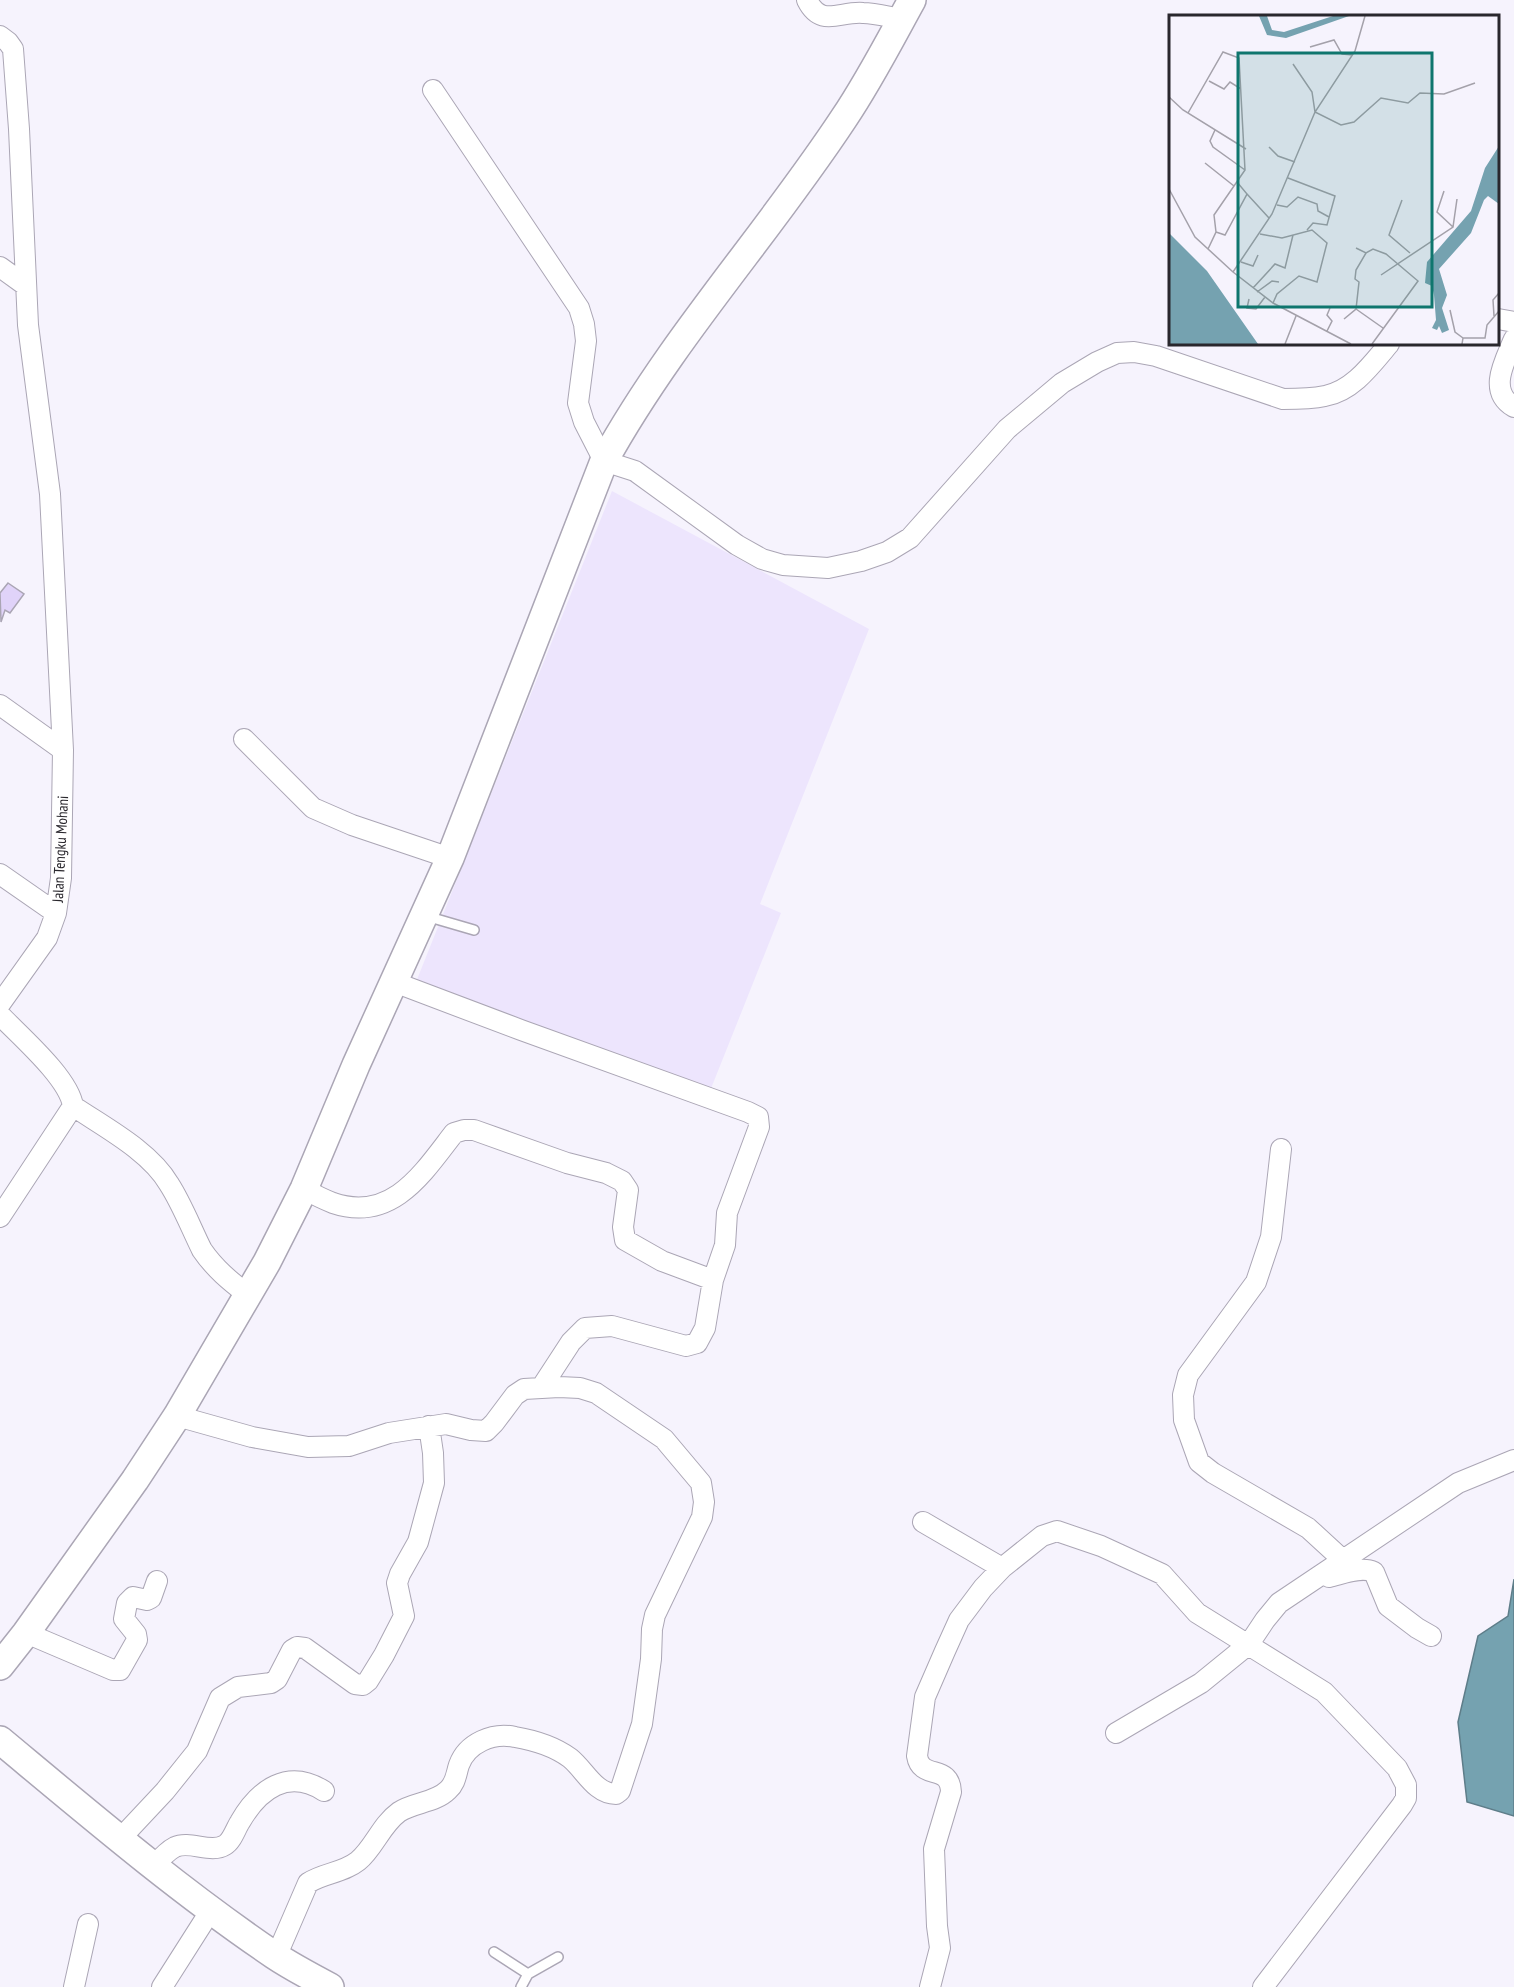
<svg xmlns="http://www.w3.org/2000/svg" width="1514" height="1987" font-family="'PT Sans Narrow',sans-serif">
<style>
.built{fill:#ede5fd}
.water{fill:#75a2b0;stroke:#5e7d89;stroke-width:1.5}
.building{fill:#e0d3f9;stroke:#aaa5b4;stroke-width:1.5}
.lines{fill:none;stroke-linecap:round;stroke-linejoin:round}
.lane-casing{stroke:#aba6b5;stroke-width:12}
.street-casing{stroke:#aba6b5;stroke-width:22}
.secondary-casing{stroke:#aba6b5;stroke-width:30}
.lane{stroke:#fff;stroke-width:9}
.street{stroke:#fff;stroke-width:20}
.secondary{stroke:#fff;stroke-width:27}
.labels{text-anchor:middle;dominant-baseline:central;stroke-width:4.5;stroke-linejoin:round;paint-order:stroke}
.street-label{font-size:15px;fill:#29272d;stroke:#fff}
.inset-road{fill:none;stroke:#a4a1aa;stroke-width:1.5}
.view{fill:#0f766e;fill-opacity:0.15;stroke:#0f766e;stroke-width:3}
.inset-edge{fill:none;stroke:#29272d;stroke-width:3}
</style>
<rect width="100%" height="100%" fill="#f6f3fd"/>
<path class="built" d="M612,491l257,138 -109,275 21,9 -73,183 -292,-114z"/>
<path class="water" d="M1514,1579v237l-47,-14 -9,-80 20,-86 30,-20z"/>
<path class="building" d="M8,583l16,11 -14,19 -5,-3 -4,12 -1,-29z"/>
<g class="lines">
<defs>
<path id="lane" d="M426,916l48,14
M494,1952l34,22 -7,13
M528,1974l30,-17"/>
<path id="street" d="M807,0c14,28 32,11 56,13 12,0 26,4 38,6
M0,36l8,6 5,7 6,80 9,196 22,169 13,256 -2,128 -5,35 -9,25 -47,66
M433,90l146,218 5,16 2,17 -8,62 6,19 20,39 31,10 102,74 25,14 21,6 45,3 33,-7 26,-9 23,-14 97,-109 55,-46 35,-21 20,-9 17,-1 22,4 127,43c14,0 28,0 42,-3 28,-5 47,-32 64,-52
M0,267l25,18
M1498,319l16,3
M1514,339c-9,22 -27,52 0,68
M0,705l63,45
M244,739l69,69 39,17 98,33
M0,874l56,39
M394,982l127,48 227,82 10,5 1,10 -32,86 -2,32 -12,35 -8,48 -8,15 -11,3 -74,-20 -27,2 -14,14 -30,46
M0,1015c20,21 69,63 73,91l-73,111
M73,1106c31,21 77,45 96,78 13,20 22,44 33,66 13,19 28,31 46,45
M1281,1149l-10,88 -15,45 -68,93 -5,20 1,25 15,42 14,11 95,55 36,33
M304,1189c9,5 19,10 29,14 59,20 90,-30 121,-70l10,-3h10l93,33 39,10 16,8 6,9 -5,37 2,13 37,21 51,19
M177,1416l75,21 56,10 41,-1 40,-13 57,-9 25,6 15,1 8,-8 21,-28 9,-6 35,-2 21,1 16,5 68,46 37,44 3,19 -2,15 -47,98 -3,14 -1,30 -9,65 -22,67 -4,3c-21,0 -31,-24 -46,-36 -15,-11 -37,-18 -55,-21 -22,-5 -48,6 -56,28 -3,9 -3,18 -11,25 -13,13 -34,12 -49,22 -18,13 -25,36 -41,49 -15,12 -35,12 -50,22l-32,74
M923,1522l79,46 40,-32 15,-5 44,15 61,28 35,39 127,79 73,76 9,17v13l-4,7 -139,182
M1329,1577c13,-3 32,-11 45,-5l14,34 29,22 14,8
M26,1633l87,37h7l17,-30 -1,-6 -12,-15 3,-16 6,-6 14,3 4,-2 6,-17
M1116,1733l85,-50 48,-39 16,-24 14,-17 179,-120 56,-23
M120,1839l45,-48 32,-40 23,-53 18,-11 33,-4 6,-4 15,-29 5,-3 8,1 50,36 8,1 5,-4 16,-26 20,-39 -7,-33 3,-9 18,-32 16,-59 -1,-30 -4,-27
M154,1866c6,-7 13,-15 21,-19 15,-7 36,7 50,-2 7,-4 11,-17 15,-23 19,-33 48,-54 84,-31
M74,1987l14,-63
M162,1987l49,-77
M930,1987l10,-39 -3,-22 -3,-77 17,-57c-1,-29 -30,-11 -34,-36l8,-59 20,-46 14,-31 24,-32 19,-20"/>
<path id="secondary" d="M0,1666l26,-33 109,-153 42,-64 90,-154 37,-73 52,-124 94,-207 154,-397c68,-123 163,-226 240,-343 25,-37 46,-78 68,-118
M0,1740c89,74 178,150 274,215 18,12 37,22 56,32"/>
</defs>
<use href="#lane" class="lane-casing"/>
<use href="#street" class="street-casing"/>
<use href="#secondary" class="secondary-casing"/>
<use href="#lane" class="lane"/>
<use href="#street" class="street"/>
<use href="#secondary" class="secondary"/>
</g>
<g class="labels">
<g class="street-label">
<text transform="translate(60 849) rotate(-87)">Jalan Tengku Mohani</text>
</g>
</g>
<g transform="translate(1169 15)">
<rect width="330" height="330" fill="#f6f3fd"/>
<path d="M90,1h8l5,14 12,2 49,-16h16l-63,22 -19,-3zM330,131v58l-11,-8 -4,4 -13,33 -32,36 8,26 -5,13 7,22 -7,3 -3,-7 -2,4 -5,-2 4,-8 -2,-25 -2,-9 -7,-3 2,-21 44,-51 14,-43zM0,218l38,38 51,73h-89z" fill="#75a2b0"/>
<path class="inset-road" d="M141,32l24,-7 8,14 11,1M124,49l19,28 3,20 26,13 13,-3 27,-24 27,5 12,-10 24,1 31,-11M40,66l15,8 6,-7 11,7M0,82l14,13 63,39M19,98l35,-61 16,6 6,112 -31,45 2,17 -8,17M46,115l-5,11 3,6 32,23M100,132l9,9 17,6M36,148l29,23M119,163l47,18 -8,29 -14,-2 -6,7M0,174l26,48 38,35 40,31 78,41M275,176l-7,21 16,15M78,179l22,24M233,185l-13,35 21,18M108,190l10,2 11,-10 19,7 1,7 11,6M47,217l9,3 22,-41 -10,-12M91,219l22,4 30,-8 15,13 -10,39 -18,-6 -22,18 -4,9M187,233l10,5 7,-4 13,5 32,27 -46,63M72,247l12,4 5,-11M64,257l39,-58 43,-102 40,-61 10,-35M212,260l72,-48 4,-28M84,273l22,-24 10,4 8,-33M88,277l15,-11 7,1M80,284l-2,9 9,1 9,-12M187,294l27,19M281,295l5,22 8,6M325,301l-1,-16 6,-7M175,304l12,-10 3,-27 -4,-3 1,-9 10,-17M158,316l5,-10 -5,-6 3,-7M116,329l11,-28M293,329l1,-6h22l2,-13 12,-14"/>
<path class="view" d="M69,38h194v254h-194z"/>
<rect width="330" height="330" class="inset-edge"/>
</g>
</svg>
